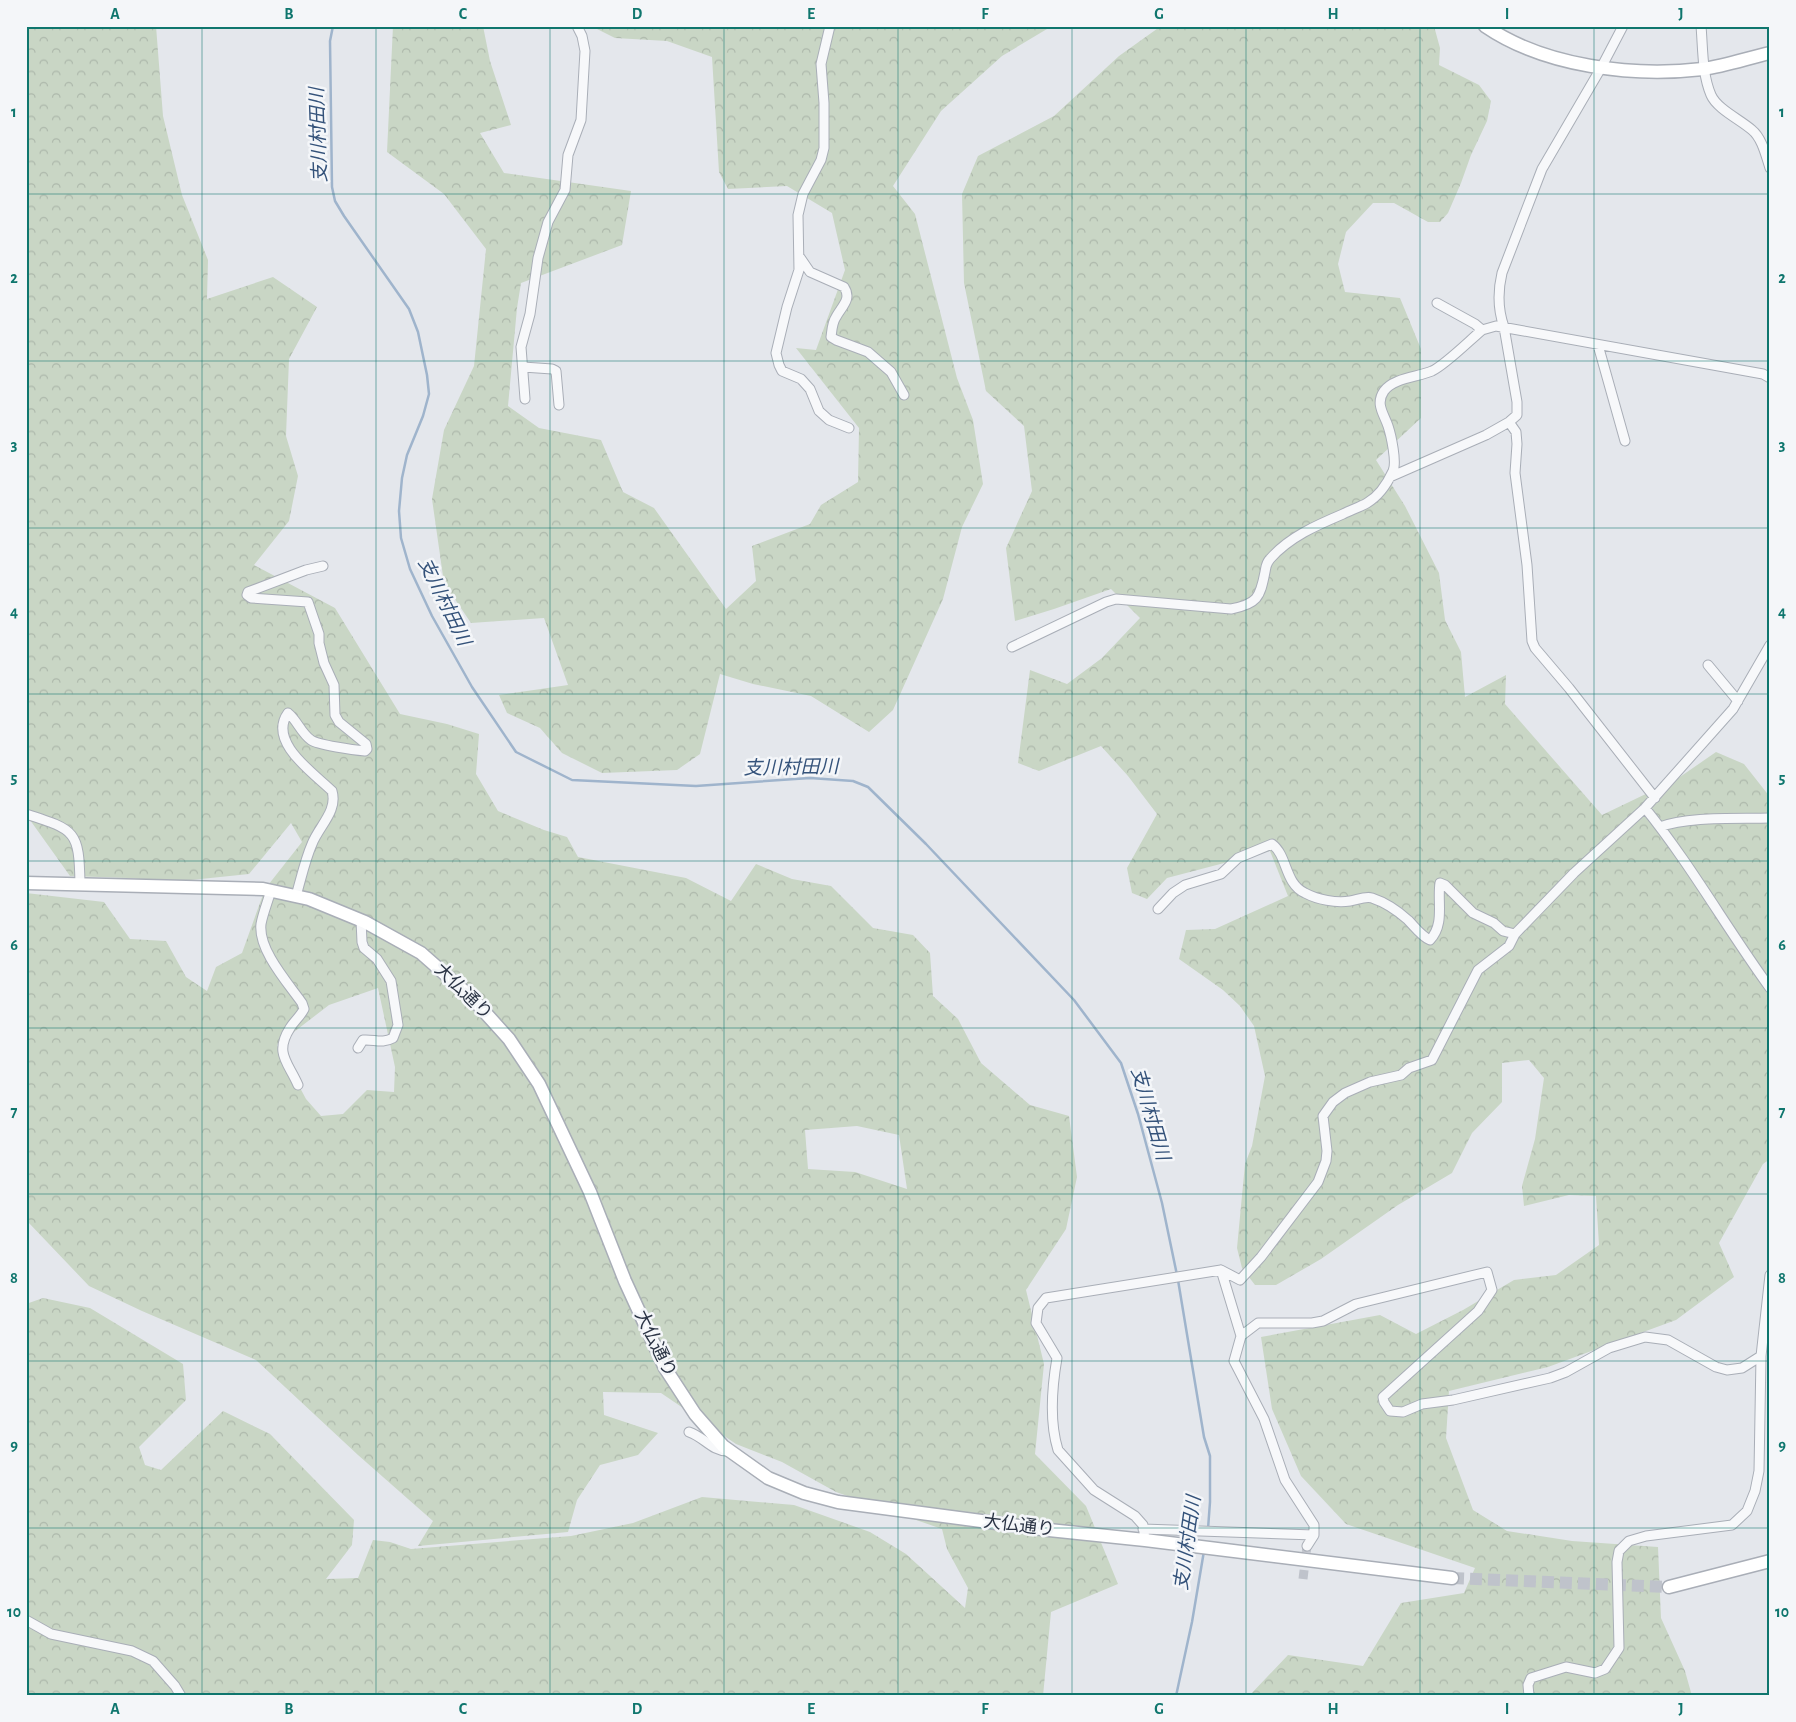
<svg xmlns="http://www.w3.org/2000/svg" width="1796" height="1722" font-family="'Alegreya Sans','Noto Sans JP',sans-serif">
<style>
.forest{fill:url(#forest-crowns);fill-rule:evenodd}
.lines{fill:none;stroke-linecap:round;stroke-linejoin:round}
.stream{stroke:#9fb4cc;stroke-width:2.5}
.street-tunnel{stroke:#bfc3cb;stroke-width:9;stroke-dasharray:9 4.5;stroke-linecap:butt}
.secondary-tunnel{stroke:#bfc3cb;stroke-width:12;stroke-dasharray:12 6;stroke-linecap:butt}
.street-casing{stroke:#a9aeb7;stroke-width:11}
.secondary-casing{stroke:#a9aeb7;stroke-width:15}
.street{stroke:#f7f8fa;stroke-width:9}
.secondary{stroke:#fff;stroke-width:12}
.grid{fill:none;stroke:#0f766e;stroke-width:1;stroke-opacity:0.55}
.labels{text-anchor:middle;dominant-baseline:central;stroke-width:5;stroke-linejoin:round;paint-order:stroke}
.street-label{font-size:18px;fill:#2b3445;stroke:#f4f6f9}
.water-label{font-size:19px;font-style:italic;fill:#34527a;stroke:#f4f6f9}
.neatline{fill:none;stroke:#0f766e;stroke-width:2}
.grid-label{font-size:16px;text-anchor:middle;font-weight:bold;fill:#0f766e}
</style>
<defs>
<pattern id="forest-crowns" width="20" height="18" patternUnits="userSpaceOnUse" patternTransform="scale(1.25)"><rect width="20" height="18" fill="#c9d6c5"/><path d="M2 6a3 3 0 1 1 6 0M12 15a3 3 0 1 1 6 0" fill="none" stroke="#adb8ab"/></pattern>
</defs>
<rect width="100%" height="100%" fill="#e4e7ec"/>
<path class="forest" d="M26,26h130l7,90 19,79 26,65 -1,39 66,-22 44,30 -28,52 -3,77 12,40 -9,45 -35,44 81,43 65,106 47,10 32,10 -3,40 22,37 46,19 23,7 11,20 108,21 45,23 25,-37 36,15 39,7 42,42 40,7 17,18 3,43 25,23 23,44 49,42 39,11 8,61 -11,52 -40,61 18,74 -9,90 51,52 32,78 -67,28 -8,84h-1017v-392l17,-6 47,10 93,56 3,36 -47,47 6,18 16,5 62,-59 47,23 84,86 -2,25 -26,34 32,-1 15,-38 17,2 21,7 160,-13 62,-13 69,-26 92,8 76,27 36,22 59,54 3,-20 -21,-39 -5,-20 -106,-37 -54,-30 -46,-18 -75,-51 -58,-1 1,23 54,18 -20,22 -38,10 -23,35 -9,32 -150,14 15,-25 -75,-66 -102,-95 -114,-49 -53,-25 -61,-64h-2v-329l78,9 26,37 36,2 20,36 21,14 9,-24 26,-14 23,-64 37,-47 -11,-19 -42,51 -77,8 -44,-4 -58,-2 -40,-56 -4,2zM378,988l17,79 -1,25 -27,-2 -24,24 -22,2 -15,-17 -29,-54 52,-40zM857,1126l42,9 8,54 -52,-17 -47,-3 -3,-39z
M393,26h90l7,35 21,64 -31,8 24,40 127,18 -9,54 -101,38 -4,25 -9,98 31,22 62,12 22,52 31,16 72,101 30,-28 -4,-35 58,-22 11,-19 37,-23 1,-54 -63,-80 20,2 29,-80 -13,-57 -45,-27 -59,3 -9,-17 -7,-115 -45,-16 -52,-3 -24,-12h461l-50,30 -61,55 -48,75 22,28 42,164 16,42 10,64 -21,43 -19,72 -50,111 -24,22 -58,-36 -58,-12 -33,-10 -20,80 -23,16 -75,3 -40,-20 -22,-25 -33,-15 -8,-18 69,-10 -24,-67 -73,5 -27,-40 -12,-84 12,-69 30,-64 12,-117 -42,-55 -57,-42z
M1161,26h273l6,22 -1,17 40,20 12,16 -4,20 -16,34 -10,28 -13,30 -8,9h-12l-34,-19h-21l-27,29 -8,32 7,28 55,6 21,51v69l-45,42 29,46 34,67 6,47 16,32 4,45 41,-22 -1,29 97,111 75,-36 39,-27 28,12 26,33v362l-7,5 -44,79 15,34 -58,43 -128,47 -99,24 -3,47 27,72 34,21 65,10 86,6 3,71 24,53 7,25h-443l39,-41 75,11 38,-63 63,-10 11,-25 -129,-44 -45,-48 -29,-67 -11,-72 119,-22 36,19 47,-24 51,-30 42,-5 43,-30 -3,-49 -27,-1 -45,11 -2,-20 13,-47 9,-61 -15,-18 -27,3v39l-30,31 -20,40 -54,32 -77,54 -45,26h-21l-13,-17 -5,-20 8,-84 7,-18 13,-70 -11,-50 -14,-20 -17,-16 -44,-31 7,-29 29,-1 73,-33 -18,-45 -103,27 -20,21 -15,-6 -5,-25 30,-54 -29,-38 -27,-30 -62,25 -21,-8 12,-93 37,14 35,-26 38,-40 -29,-29 -57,20 -39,12 -9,-73 26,-57 -8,-65 -38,-35 -22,-108 -2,-89 16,-38 76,-40 65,-60z"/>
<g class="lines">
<path class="stream" d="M333,26l-3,15 2,146 3,14 9,15 65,93 9,23 9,43 2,19 -6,22 -16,39 -5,23 -3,33 2,27 9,31 22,47 40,71 44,65 56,28 124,6 114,-8 43,3 15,6 58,57 148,156 47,63 17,51 24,89 15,72
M1178,1280l26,157 6,19v46l-2,27
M1176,1696l16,-74 12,-71"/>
<path class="street-tunnel" d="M1303,1579l4,-33"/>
<path class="secondary-tunnel" d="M1452,1578l217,9"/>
<defs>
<path id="street" d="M830,26l-9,38 3,39v45l-3,12 -18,34 -5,21 1,55 -12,37 -11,46 3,12 3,6 19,8 9,10 9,22 10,9 20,8
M1701,26c2,23 1,48 10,69 6,14 30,25 41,35 10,8 14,26 18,38
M799,256l11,16 34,15c8,12 -2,19 -8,30 -4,6 -4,13 -5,20l5,3 32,12 23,20 13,23
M1437,303l38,21 7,6
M1598,345l27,96
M523,367l29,2 4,2 3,34
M525,399l-4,-52 9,-33 8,-56 10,-36 17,-32 3,-35 13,-35 4,-69 -3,-15 -5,-10
M1509,422l7,10 1,12 -2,29 12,92 5,76 3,7 34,40 86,110
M1390,477l96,-42 23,-13 8,-7v-13l-13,-75c-6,-17 -6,-37 -2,-54l40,-104 59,-101 22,-42
M1012,647l94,-45 10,-3 115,10c26,-5 29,-11 34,-37 1,-5 1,-9 5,-13 19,-22 47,-34 73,-45 8,-4 17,-7 24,-11 12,-7 21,-21 26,-32 4,-9 -2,-36 -5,-45 -4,-12 -13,-22 -4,-35 9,-13 34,-14 48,-20 13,-6 37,-30 50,-41l14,-4 267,48 7,4
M1708,665l30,36
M1645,808c46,57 82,121 125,180
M26,814c50,16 53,17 54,70
M1660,827c27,-11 79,-8 110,-9
M271,890c-3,11 -8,23 -10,34 -3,26 27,59 41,79l2,6c-4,8 -10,12 -14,19 -16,25 -2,34 8,57
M296,896c5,-17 9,-36 16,-52 7,-18 26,-33 20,-53 -17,-17 -65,-49 -44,-78 9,7 13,20 23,27 7,5 43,10 54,11l2,-2 -1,-5 -27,-22 -4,-7 -1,-30 -10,-22 -5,-20v-9l-11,-32 -57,-4 -4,-3 1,-3 58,-22 17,-4
M1158,909l15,-16 12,-8 36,-11 17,-16 34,-14c16,12 12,39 33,49 13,7 31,10 45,8 7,-1 15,-5 22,-3 12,4 26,13 36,22 7,7 13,16 22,20 15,-16 7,-38 10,-57l5,2 28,28 21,10 9,8 12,3
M358,1048l5,-8c11,-1 19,4 30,-2l5,-13 -7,-44 -14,-22 -13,-11 -2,-6 -1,-22
M1221,1270l20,66 -7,25 30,58 21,61 29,45v10l-7,11
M1241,1336l17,-13h54l11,-2 33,-17 131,-32 5,18 -14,21 -95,86 1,5 6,9 13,1 19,-8 31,-4 97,-22 16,-6 43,-24 36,-11 23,3 48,27 11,3 15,-2 19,-12
M689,1432c15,5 23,19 38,19
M1143,1529l171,6
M1145,1540l-2,-15 -8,-9 -41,-26 -36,-40c-9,-29 -6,-63 -1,-92l-21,-35 2,-15 8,-10 175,-28 19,10 21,-23 57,-75 8,-21 1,-10 -4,-35 10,-14 12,-9 25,-11 31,-7 8,-7 23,-8 46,-90 31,-24 6,-12 59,-61 71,-65 88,-99 37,-64
M26,1620l25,14 81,17 21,10 22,25 6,10
M1529,1696l-1,-11 3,-7 35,-11 29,6 10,-4 14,-21 -2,-86 2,-11 10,-10 17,-5 86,-11 15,-14 8,-20 4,-20 2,-115 9,-81"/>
<path id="secondary" d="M1485,26c60,41 148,51 218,43 22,-3 45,-11 67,-16
M26,883l237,6 46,10 56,23 56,31 51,45 37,41 30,45 51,108 35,89 40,87 30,46 28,32 45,32 36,15 34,9 211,28 96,10 307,38
M1669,1587l101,-26"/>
</defs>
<use href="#street" class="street-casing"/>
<use href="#secondary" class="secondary-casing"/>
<use href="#street" class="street"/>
<use href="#secondary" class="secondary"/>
</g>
<path class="grid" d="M202,26v1670M376,26v1670M550,26v1670M724,26v1670M898,26v1670M1072,26v1670M1246,26v1670M1420,26v1670M1594,26v1670M26,194h1744M26,361h1744M26,528h1744M26,694h1744M26,861h1744M26,1028h1744M26,1194h1744M26,1361h1744M26,1528h1744"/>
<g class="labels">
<g class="street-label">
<text transform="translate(463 992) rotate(44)">大仏通り</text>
<text transform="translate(655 1344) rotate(64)">大仏通り</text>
<text transform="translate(1019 1526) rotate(7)">大仏通り</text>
</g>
<g class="water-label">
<text transform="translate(319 135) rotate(-92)">支川村田川</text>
<text transform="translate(444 602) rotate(64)">支川村田川</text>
<text transform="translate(791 768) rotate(-1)">支川村田川</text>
<text transform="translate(1150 1114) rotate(74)">支川村田川</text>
<text transform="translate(1188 1543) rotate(-82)">支川村田川</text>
</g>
</g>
<rect width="1796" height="1722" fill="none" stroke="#f4f6f9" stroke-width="55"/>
<rect x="28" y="28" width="1740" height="1666" class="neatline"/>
<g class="grid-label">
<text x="115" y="19">A</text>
<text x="289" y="19">B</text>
<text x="463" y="19">C</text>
<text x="637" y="19">D</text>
<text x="811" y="19">E</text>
<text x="985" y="19">F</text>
<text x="1159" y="19">G</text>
<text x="1333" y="19">H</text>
<text x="1507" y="19">I</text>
<text x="1681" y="19">J</text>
<text x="14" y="117">1</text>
<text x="1782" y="117">1</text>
<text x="14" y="283">2</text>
<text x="1782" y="283">2</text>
<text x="14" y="450">3</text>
<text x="1782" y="450">3</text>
<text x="14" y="617">4</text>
<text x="1782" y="617">4</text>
<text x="14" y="783">5</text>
<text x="1782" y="783">5</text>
<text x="14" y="950">6</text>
<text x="1782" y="950">6</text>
<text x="14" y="1117">7</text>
<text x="1782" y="1117">7</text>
<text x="14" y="1283">8</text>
<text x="1782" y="1283">8</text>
<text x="14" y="1450">9</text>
<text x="1782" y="1450">9</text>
<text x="14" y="1617">10</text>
<text x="1782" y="1617">10</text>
<text x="115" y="1714">A</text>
<text x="289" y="1714">B</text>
<text x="463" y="1714">C</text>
<text x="637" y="1714">D</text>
<text x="811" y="1714">E</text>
<text x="985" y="1714">F</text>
<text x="1159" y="1714">G</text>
<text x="1333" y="1714">H</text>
<text x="1507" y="1714">I</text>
<text x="1681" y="1714">J</text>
</g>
</svg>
